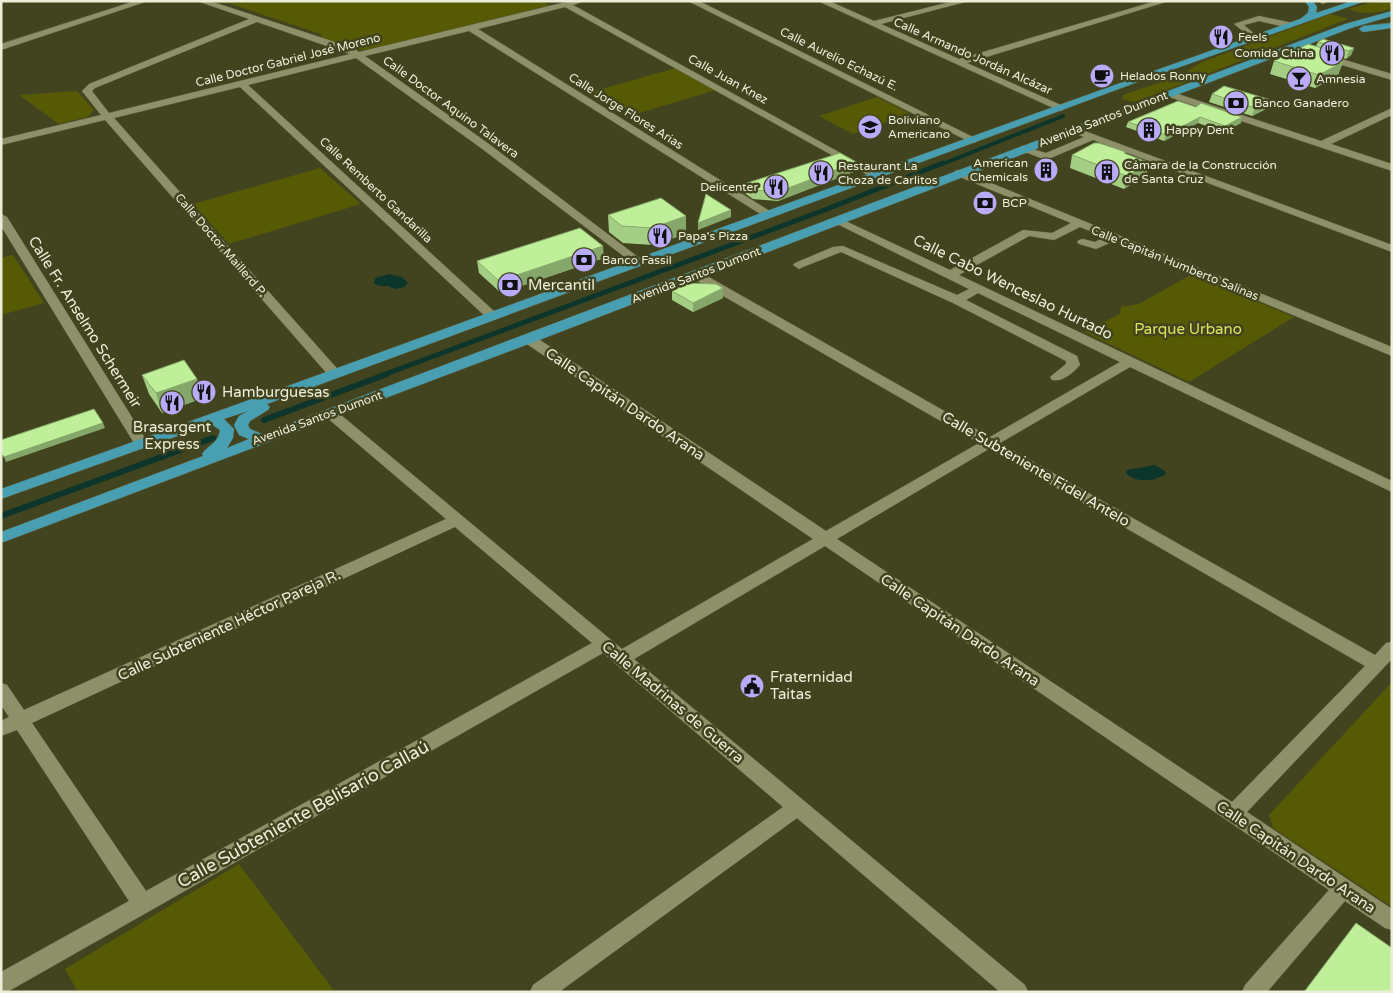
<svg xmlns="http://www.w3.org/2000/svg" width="1393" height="993" font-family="'Varela Round',sans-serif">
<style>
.green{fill:#575a04}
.water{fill:#0c362b}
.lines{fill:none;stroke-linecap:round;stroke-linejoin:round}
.stream-far2{stroke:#0c362b;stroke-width:4}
.stream-far1{stroke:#0c362b;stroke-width:5}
.stream{stroke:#0c362b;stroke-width:6}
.minor-casing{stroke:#606140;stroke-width:1}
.major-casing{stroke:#606140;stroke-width:1}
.minor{fill:#8d9069;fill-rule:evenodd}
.major{fill:#489fb1;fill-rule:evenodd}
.wall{fill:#a4ce83}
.shaded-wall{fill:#86a76a}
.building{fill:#bfef98;stroke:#86a76a}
.labels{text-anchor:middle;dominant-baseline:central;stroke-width:5;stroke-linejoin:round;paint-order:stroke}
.far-poi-label{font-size:12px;fill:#eceed9;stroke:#424420;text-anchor:start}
.far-street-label{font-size:12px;fill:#eceed9;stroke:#424420}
.poi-label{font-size:15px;fill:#eceed9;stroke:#424420;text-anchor:start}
.street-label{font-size:15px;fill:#eceed9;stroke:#424420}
.park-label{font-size:15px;fill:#dce45f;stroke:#424420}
.near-street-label{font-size:18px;fill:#eceed9;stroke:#424420}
</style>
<rect width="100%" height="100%" fill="#424420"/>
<path class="green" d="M205,1h339l5,5 -178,44h-13l-36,-12 -1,-4 -93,-31 -15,1z
M1376,1h16v8c-16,4 -29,6 -44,0z
M1330,14l18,5 -207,81 -7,2 -12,-3 1,-4 56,-19 21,-13z
M676,68l40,22 -90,27 -39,-24z
M77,91l17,19 -7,7 -28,7 -40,-29z
M877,97l34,17 -58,20 -34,-18z
M320,168l41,36 -132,40 -36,-40z
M13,255l31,48 -43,12v-57z
M1192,274l102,43 -105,65 -105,-50 36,-18 1,-7 18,-3z
M1392,682v225l-119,-79 -4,-13z
M239,864l96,128h-257l-13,-23z"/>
<path class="water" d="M389,274l13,3 6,6 -3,4 -10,2 -7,-3h-8l-6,-2 1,-6z
M1155,465l10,6 1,3c-10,7 -31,10 -40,-1l1,-3z"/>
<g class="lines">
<path class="stream-far2" d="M940,165l123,-49"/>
<path class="stream-far1" d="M383,375l439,-164 121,-48"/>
<path class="stream" d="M264,420l123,-46
M1,516l212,-78"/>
<defs>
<path id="minor" d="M135,1h13l-147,49v-6z
M197,1h13l143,47 6,4 211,-51h15l-12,4 309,171 -1,2h-8l-308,-171 -87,22 295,184 2,2 -2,2h-8l-296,-186 -104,25 124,88 153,116 2,2 -2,2h-8l-153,-116 -125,-90 -108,27 248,228 2,3 -6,4 -4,-1 -248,-232 -126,31 228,256 -2,3h-10l-225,-257 -104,25v-6l100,-24 -19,-24 7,-7 160,-65zM257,22l93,32 -241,59 -17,-22 3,-3z
M688,1h11l280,139 -5,3 -4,-1z
M818,1h11l45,20 80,-20h15l-88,23 78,35 197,-58h13l-202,62 96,43v4l-3,1z
M1318,1h9v1l-4,2z
M1259,16l34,7 1,2 -4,3 -31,-7 -15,4 14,12 -4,3 -20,-16z
M1318,52l74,22v6l-77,-23v-4z
M1169,91l152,50 71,-33v7l-61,29 61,20v7l-226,-75v-4z
M1074,127l318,118v7l-299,-112 -47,20 -29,-11 5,-3 24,7 38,-16 -13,-5v-4z
M959,170l433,177v9l-278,-115 -18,8 -17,-5 -2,-2 2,-2 4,-1 12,3 10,-5 -25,-10 -26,13 -25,-4 -70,39 433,206v11l-262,-125 -130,76 375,212 11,-12 6,-1v17l-145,153 145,97v21l-7,-2 -40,-27 -78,91h-25l3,-7 84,-95 -504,-344 -191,113 391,326 3,7h-28l-203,-174 -238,174h-29l3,-7 250,-178 -180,-154 -594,338 -8,1v-20l128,-71 -112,-171 -16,6v-15l8,-4 -8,-12v-22l6,2 17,25 422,-191 -121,-103 -2,-3 2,-3h10l287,239 191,-110 -289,-197 -1,-3 1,-3h10l292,195 153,-88 -287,-165 -2,-3 2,-3h8l290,165 130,-75 -142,-69 -12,7 111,56 3,9c-7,8 -17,17 -28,15l-2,-3 16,-13v-3l-113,-58 -112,-51 -38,15 -4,2 -6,-4 2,-2 38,-16 10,-1 114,49 12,-6 -138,-68 2,-2h8l109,51 73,-40 29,3 19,-10 -116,-48 -1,-2 1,-2zM989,449l376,217 -133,136 -395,-263zM455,527l137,116 -446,248 -114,-168z
M1,214l6,3 141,226 -2,3h-10l-2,-3 -133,-217z"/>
<path id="major" d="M1305,1h8l4,6 -1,6 36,-12h13l-230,82 -868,321 3,3 -2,3 -18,11 -2,4 2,4 12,5 1083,-410 47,-13v5l-41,12 -817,314 -533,201v-11l202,-76 -1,-2c7,-10 16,-10 18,-24l-9,-6 -210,75v-10c434,-154 865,-317 1299,-470l8,-6 1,-6zM248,411l-9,5 -5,9 5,10 10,4 -22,9 6,-10 1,-9 -10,-10z
M1392,23v5l-29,4 -4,-3 4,-3z"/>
</defs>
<use href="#minor" class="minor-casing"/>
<use href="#major" class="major-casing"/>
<use href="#minor" class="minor"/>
<use href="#major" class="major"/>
</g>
<path class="wall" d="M1318,42l36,6 -3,7 -5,4 -8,-3 -2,4 7,2 -5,13 -23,13 -45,-14 4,-13 42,-15z
M1212,94l59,6 -3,8 -16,8 -43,-14z
M1178,101l63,22 -18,9 -25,-9 -34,18 -38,-14 2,-5z
M1126,152l-1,2 21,21 -22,14 -54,-21 2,-13z
M856,171l-78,30 -25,-2 -10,-7 1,-8z
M608,215l78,1v18l-34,11 -29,-2 -14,-11z
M604,258l-103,35 -22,-20 -2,-12z
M723,288v10l-30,14 -21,-12v-9z
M142,375l55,4 6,19 -41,15 -13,-19z"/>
<path class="shaded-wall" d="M1354,48l-3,7 -5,4 3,-8z
M1339,53l-4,12 -6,-7z
M1343,62l-5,13 -23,13 4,-13z
M1271,100l-3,8 -16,8 3,-8z
M1200,117l-2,6 -34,18 2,-6z
M1242,117l-1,6 -18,9 2,-6z
M856,162v9l-78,30v-9z
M1150,163l-4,12 -22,14 3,-13z
M731,210v7l-33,13v-7z
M686,216v18l-34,11v-17z
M603,246l1,12 -103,35 -2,-12z
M723,288v10l-30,14v-9z
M197,379l6,19 -41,15 -6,-20z
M103,423l2,5 -99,34 -2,-5z"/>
<path class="building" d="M1323,39l31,9 -5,3 -31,-9z
M1308,44l31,9 -10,5 14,4 -24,13 -45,-14z
M1224,86l47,14 -16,8 -43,-14z
M1178,101l18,6 5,-4 41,14 -17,9 -25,-9 -34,18 -38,-13z
M1094,143h5l27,9 -2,1 26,10 -23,13 -55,-21z
M840,153l16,9 -78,30 -24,-2 -10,-6z
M706,194l25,16 -33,13z
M661,198l25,18 -34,12 -30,-2 -14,-11z
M580,228l23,18 -104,35 -22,-20z
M689,283l27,1 7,4 -30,15 -21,-12z
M184,360l13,19 -41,14 -14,-18z
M94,409l9,14 -99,34 -3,-5v-12z
M1356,923l36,25v44h-88z"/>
<defs>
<symbol id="restaurant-disc" viewBox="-11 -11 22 22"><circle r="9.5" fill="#b9abf7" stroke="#424420"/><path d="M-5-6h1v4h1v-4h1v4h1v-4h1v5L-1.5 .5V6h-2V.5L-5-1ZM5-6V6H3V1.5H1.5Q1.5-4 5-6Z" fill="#111"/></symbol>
<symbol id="cafe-disc" viewBox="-11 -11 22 22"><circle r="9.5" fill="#b9abf7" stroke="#424420"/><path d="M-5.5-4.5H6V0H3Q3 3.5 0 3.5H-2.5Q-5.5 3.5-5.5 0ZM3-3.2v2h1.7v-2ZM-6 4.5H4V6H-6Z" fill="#111"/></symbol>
<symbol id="bar-disc" viewBox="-11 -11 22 22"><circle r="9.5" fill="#b9abf7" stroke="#424420"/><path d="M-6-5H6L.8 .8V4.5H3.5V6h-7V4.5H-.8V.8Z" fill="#111"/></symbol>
<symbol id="bank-disc" viewBox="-11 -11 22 22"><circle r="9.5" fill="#b9abf7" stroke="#424420"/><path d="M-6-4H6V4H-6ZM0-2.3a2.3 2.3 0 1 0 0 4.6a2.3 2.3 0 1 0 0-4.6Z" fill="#111"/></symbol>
<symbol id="school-disc" viewBox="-11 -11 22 22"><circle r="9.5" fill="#b9abf7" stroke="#424420"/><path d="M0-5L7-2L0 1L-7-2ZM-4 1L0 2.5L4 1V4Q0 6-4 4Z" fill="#111"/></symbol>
<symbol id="building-disc" viewBox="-11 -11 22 22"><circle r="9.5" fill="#b9abf7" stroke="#424420"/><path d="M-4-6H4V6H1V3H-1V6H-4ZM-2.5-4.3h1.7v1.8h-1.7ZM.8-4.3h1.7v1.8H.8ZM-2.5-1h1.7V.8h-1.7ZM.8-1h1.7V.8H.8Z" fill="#111"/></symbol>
<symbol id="civic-disc" viewBox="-11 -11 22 22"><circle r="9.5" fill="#b9abf7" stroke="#424420"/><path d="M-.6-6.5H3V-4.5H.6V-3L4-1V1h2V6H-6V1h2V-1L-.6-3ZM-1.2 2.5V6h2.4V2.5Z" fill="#111"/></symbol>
</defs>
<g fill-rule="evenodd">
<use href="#restaurant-disc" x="1207" y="23" width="28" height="28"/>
<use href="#restaurant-disc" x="1318" y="39" width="28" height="28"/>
<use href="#cafe-disc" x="1088" y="62" width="28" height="28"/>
<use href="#bar-disc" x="1285" y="65" width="28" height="28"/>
<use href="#bank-disc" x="1222" y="89" width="28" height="28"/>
<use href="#school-disc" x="856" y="113" width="28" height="28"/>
<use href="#building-disc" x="1135" y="116" width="28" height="28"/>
<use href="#building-disc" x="1032" y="156" width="28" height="28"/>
<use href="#building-disc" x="1093" y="158" width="28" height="28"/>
<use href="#restaurant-disc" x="807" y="159" width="28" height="28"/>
<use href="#restaurant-disc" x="762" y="173" width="28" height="28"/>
<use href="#bank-disc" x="971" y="189" width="28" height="28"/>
<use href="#restaurant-disc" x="646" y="222" width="28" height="28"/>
<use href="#bank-disc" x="570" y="246" width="28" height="28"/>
<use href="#bank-disc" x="496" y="271" width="28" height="28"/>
<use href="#restaurant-disc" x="190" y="378" width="28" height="28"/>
<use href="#restaurant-disc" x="158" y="389" width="28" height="28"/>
<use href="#civic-disc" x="738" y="672" width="28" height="28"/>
</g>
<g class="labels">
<g class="far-poi-label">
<text x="1238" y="37">Feels</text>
<text x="1314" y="53" text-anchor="end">Comida China</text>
<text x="1120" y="76">Helados Ronny</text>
<text x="1316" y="79">Amnesia</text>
<text x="1254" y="103">Banco Ganadero</text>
<text x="888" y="120">Boliviano<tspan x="888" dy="14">Americano</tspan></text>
<text x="1166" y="130">Happy Dent</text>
<text x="1028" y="163" text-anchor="end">American<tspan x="1028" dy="14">Chemicals</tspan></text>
<text x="1124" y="165">Cámara de la Construcción<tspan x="1124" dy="14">de Santa Cruz</tspan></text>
<text x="838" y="166">Restaurant La<tspan x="838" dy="14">Choza de Carlitos</tspan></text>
<text x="758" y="187" text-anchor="end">Delicenter</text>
<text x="1002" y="203">BCP</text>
<text x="678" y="236">Papa's Pizza</text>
<text x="602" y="260">Banco Fassil</text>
</g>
<g class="far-street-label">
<text transform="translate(973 56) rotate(24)">Calle Armando Jordán Alcázar</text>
<text transform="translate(839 59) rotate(26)">Calle Aurelio Echazú E.</text>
<text transform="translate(288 60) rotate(-14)">Calle Doctor Gabriel José Moreno</text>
<text transform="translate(728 79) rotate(29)">Calle Juan Knez</text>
<text transform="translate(451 107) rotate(36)">Calle Doctor Aquino Talavera</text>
<text transform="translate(626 111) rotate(32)">Calle Jorge Flores Arias</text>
<text transform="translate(1103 119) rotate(-21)">Avenida Santos Dumont</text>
<text transform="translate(376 190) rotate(43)">Calle Remberto Gandarilla</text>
<text transform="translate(221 245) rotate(49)">Calle Doctor Maillerd P.</text>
<text transform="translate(1175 263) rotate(22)">Calle Capitán Humberto Salinas</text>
<text transform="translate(696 275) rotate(-21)">Avenida Santos Dumont</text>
<text transform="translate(317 418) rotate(-20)">Avenida Santos Dumont</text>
</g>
<g class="poi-label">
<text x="528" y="285">Mercantil</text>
<text x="222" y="392">Hamburguesas</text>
<text x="172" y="427" text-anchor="middle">Brasargent<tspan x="172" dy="17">Express</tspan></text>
<text x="770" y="677">Fraternidad<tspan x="770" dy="17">Taitas</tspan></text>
</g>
<g class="street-label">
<text transform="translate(1013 287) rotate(26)">Calle Cabo Wenceslao Hurtado</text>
<text transform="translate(85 322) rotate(58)">Calle Fr. Anselmo Schermeir</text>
<text transform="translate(625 404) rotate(34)">Calle Capitán Dardo Arana</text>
<text transform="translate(1036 469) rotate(30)">Calle Subteniente Fidel Antelo</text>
<text transform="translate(229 625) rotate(-25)">Calle Subteniente Héctor Pareja R.</text>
<text transform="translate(960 630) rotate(34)">Calle Capitán Dardo Arana</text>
<text transform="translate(673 702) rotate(40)">Calle Madrinas de Guerra</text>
<text transform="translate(1296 857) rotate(34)">Calle Capitán Dardo Arana</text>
</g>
<g class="park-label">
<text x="1188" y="329">Parque Urbano</text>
</g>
<g class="near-street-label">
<text transform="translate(303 814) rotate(-29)">Calle Subteniente Belisario Callaú</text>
</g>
</g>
<rect width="1393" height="993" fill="none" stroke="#eceed9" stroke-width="5"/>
</svg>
